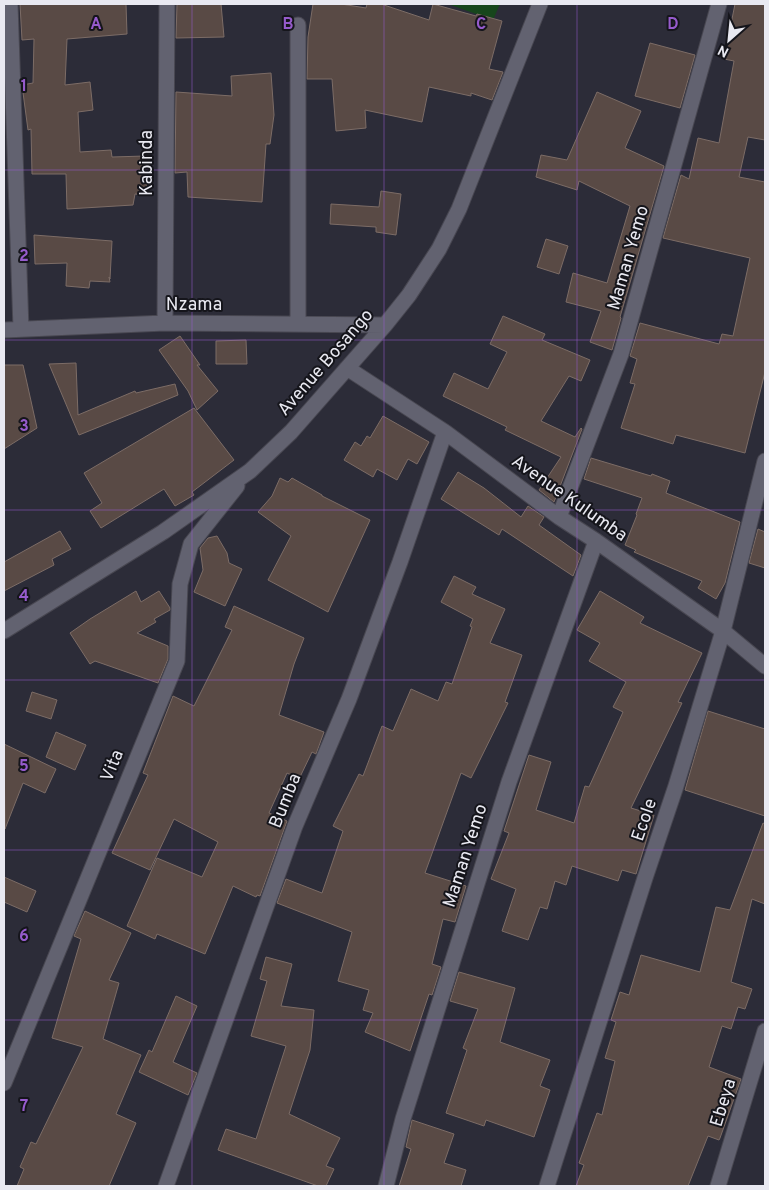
<svg xmlns="http://www.w3.org/2000/svg" width="769" height="1190" font-family="Overpass,sans-serif">
<style>
.green{fill:#17461c}
.building{fill:#594a45;stroke:#7c6c66}
.lines{fill:none;stroke-linecap:round;stroke-linejoin:round}
.street-casing{stroke:#484751;stroke-width:17}
.street{stroke:#626270;stroke-width:15}
.grid{fill:none;stroke:#965bcc;stroke-width:1;stroke-opacity:0.55}
.labels{text-anchor:middle;dominant-baseline:central;stroke-width:4;stroke-linejoin:round;paint-order:stroke}
.street-label{font-size:18px;fill:#e9e9f1;stroke:#15151b}
.grid-label{font-size:16px;text-anchor:middle;font-weight:bold;fill:#965bcc;stroke:#15151b;stroke-width:4;stroke-linejoin:round;paint-order:stroke}
</style>
<rect width="100%" height="100%" fill="#2c2c38"/>
<path class="green" d="M448,4h52l-7,16z"/>
<path class="building" d="M20,4h106l1,30 -60,5 -2,46 25,-3 3,28 -15,2 2,40 31,-2 1,7 33,-1 2,39 -12,-1 -2,11 -66,4 -1,-35h-34l-1,-45 -3,1 -6,-45 11,-2 1,-44 -12,1z
M177,4h44l3,33 -48,1z
M313,4h28l25,4 1,-4h14l48,16 4,-16 43,12 1,-2 25,7 -13,48 14,3 -11,28 -21,-7v3l-42,-9 -7,35 -57,-12 1,18 -30,3 -4,-52h-25l1,-42z
M735,4h30v136l-17,-3 -9,40 26,5v190l-20,81 -69,-18 -3,9 -52,-16 14,-44 -5,-1 7,-24 -7,-3 10,-33 79,21 3,-10 11,2 17,-78 -87,-20 18,-63 8,4 9,-41 21,5 15,-82 -10,-2z
M650,43l45,12 -15,53 -45,-12z
M271,73l3,42 -4,29h-4l-4,58 -74,-5 -1,-25 -12,1 1,-81 56,4 -1,-20z
M597,92l44,19 -16,37 39,18 -44,151 1,1 -9,32 -22,-8 11,-31 -35,-9 7,-29 34,10 23,-77 -51,-25 -2,9 -41,-13 5,-22 26,5z
M381,191l20,3 -5,41 -20,-3v-5l-46,-3 1,-20 48,3z
M34,235l78,6 -2,38 -1,-2 1,5 -20,-1 -1,7 -23,-2 1,-23 -32,1z
M546,239l22,7 -9,28 -22,-7z
M503,316l42,18 -3,6 48,20 -9,21 -12,-5 -28,45 34,16 6,-9 1,1 -28,73 -15,-12 22,-33 -56,-27 2,-3 -64,-31 11,-23 34,16 19,-37 -17,-8z
M180,336l20,29h-3l21,26 -21,19 -9,-19 -29,-41z
M246,340l1,24h-31v-23z
M76,363l2,52 57,-24 1,2 39,-9 3,11 -99,40 -30,-71z
M4,365h19l14,63 -33,21z
M194,408l40,52 -42,32 2,3 -19,11 -11,-17 -63,39 -11,-17 12,-8 -18,-30z
M383,416l46,26 -12,22 -9,-5 -11,21 -20,-11 -4,8 -29,-17 11,-18 6,4 6,-10 3,2z
M591,458l60,18 1,-2 18,7 -4,12 74,29 -15,61 -9,16 -18,-11 4,-7 -68,-29 2,-2 -11,-5 12,-30 -1,-1 6,-16 -58,-19z
M458,472l26,16 37,29 7,-11 16,11 -5,8 42,30 -8,21 -71,-47 -3,6 -58,-36z
M280,478l8,4 4,-4 30,17v1l48,24 -42,92 -60,-32 23,-44 -33,-24 14,-16z
M758,529l7,3v36l-16,-5z
M60,531l11,18 -19,10 2,6 -50,26v-29z
M217,536l10,17 2,10 13,6 -17,37 -31,-14 9,-22 -3,-22 8,-10z
M454,576l22,11 -4,7 33,15 -15,34 32,12 -17,47 3,1 -37,75 -10,-5 -36,100 41,13 -11,36 -12,-3 -11,45 9,3 -9,28 -3,-1 -19,57 -45,-19 8,-19 -10,-3 6,-20 -31,-9 14,-49 -75,-29 9,-24 36,14 21,-62 -10,-5 26,-52 4,2 19,-50 11,5 18,-42 27,12 8,-19 6,2 20,-57 -2,-1 3,-7 -32,-17z
M136,591l5,11 18,-11 11,17v2l-16,9 2,3 -19,11 31,13v13l-10,24 -63,-22 -5,3 -20,-31 20,-14z
M600,591l44,26 -4,6 62,30 -24,49 4,1 -51,105 23,7 -18,59 -14,-4 -4,11 -46,-15 -6,19 -11,-4 -8,28 -7,-2 -12,33 -26,-9 14,-42 -25,-10 18,-46 -5,-2 25,-76 22,7 -15,48 38,13 11,-37 4,1 34,-75 -10,-5 13,-25 -37,-21 11,-18 -23,-13z
M234,606l70,32 -10,26 -15,51 45,17 -8,22 -4,-2 -13,27 -12,-6 -18,40 18,8 -27,75 -3,-1 -1,2 -23,-11 -28,68 -48,-20 -2,5 -28,-13 30,-68 45,19 16,-35 -44,-23 -24,51 -38,-17 36,-78 -5,-2 30,-77 21,10 38,-76 -7,-3z
M32,692l25,8 -6,19 -25,-8z
M708,711l57,18v87l-80,-26z
M56,732l30,13 -11,25 -29,-13z
M4,744l52,25 -11,24 -22,-10 -18,46z
M763,823l2,1v80l-13,-5 -21,83 21,7 -7,20 -7,-2 -7,22 -9,-3 -13,41 32,12 -21,59 -1,2 -11,-4 -20,50h-112l8,-21 -5,-2 18,-50 5,2 13,-54 -10,-3 11,-36 -5,-2 9,-28 9,3 12,-40 59,17 16,-65 14,3z
M4,877l32,14 -9,21 -23,-10z
M85,911l46,22 -22,47 10,3 -16,56 38,16 -25,59 20,9 -27,63h-92l7,-17 -4,-2 11,-25 5,2 47,-97 -31,-9 29,-99 -7,-3z
M266,957l26,7 -11,42 33,4 -4,40 -21,64 51,24 -14,28 8,3 -8,17h-8l-100,-36 8,-21 30,10 30,-93 -35,-10 16,-55 -7,-2z
M459,972l56,16 -15,54 50,18 -10,26 10,4 -16,47 -48,-17 -2,6 -38,-13 21,-63 -4,-2 15,-39 -28,-8z
M176,996l21,10 -24,56 24,11 -9,22 -49,-23 10,-22 3,2z
M412,1120l42,14 -10,29 22,7 -5,16h-62l12,-37 -5,-2z"/>
<g class="lines">
<defs>
<path id="street" d="M10,4l11,325
M298,25v299
M165,323l2,-319
M4,330l161,-7 220,2
M347,368l98,64 114,85 37,24 127,90 42,35
M559,517l62,-163 98,-350
M4,631l159,-99 87,-61 41,-39 94,-107 24,-30 30,-46 20,-40 81,-205
M4,1083l173,-422 3,-77 11,-40 46,-58
M166,1186l129,-360 54,-127 51,-137 45,-130
M386,1186l17,-67 106,-337 87,-241
M547,1186l98,-308 31,-92 47,-155 42,-170
M718,1186l47,-155"/>
</defs>
<use href="#street" class="street-casing"/>
<use href="#street" class="street"/>
</g>
<path class="grid" d="M192,4v1182M384,4v1182M577,4v1182M4,170h761M4,340h761M4,510h761M4,680h761M4,850h761M4,1020h761"/>
<g class="labels">
<g class="street-label">
<text transform="translate(147 163) rotate(-90)">Kabinda</text>
<text transform="translate(629 258) rotate(-74)">Maman Yemo</text>
<text x="194" y="305">Nzama</text>
<text transform="translate(326 363) rotate(-49)">Avenue Bosango</text>
<text transform="translate(569 499) rotate(35)">Avenue Kulumba</text>
<text transform="translate(113 766) rotate(-68)">Vita</text>
<text transform="translate(286 801) rotate(-68)">Bumba</text>
<text transform="translate(645 820) rotate(-71)">Ecole</text>
<text transform="translate(466 856) rotate(-72)">Maman Yemo</text>
<text transform="translate(724 1103) rotate(-73)">Ebeya</text>
</g>
</g>
<g class="grid-label">
<text x="96" y="29">A</text>
<text x="288" y="29">B</text>
<text x="481" y="29">C</text>
<text x="673" y="29">D</text>
<text x="24" y="91">1</text>
<text x="24" y="261">2</text>
<text x="24" y="431">3</text>
<text x="24" y="601">4</text>
<text x="24" y="771">5</text>
<text x="24" y="941">6</text>
<text x="24" y="1111">7</text>
</g>
<rect width="769" height="1190" fill="none" stroke="#e9e9f1" stroke-width="10"/>
<g transform="translate(729 40) rotate(207)" stroke="#15151b" stroke-width="4" paint-order="stroke">
<path d="M0-4L9 19L0 12L-9 19Z" fill="#e9e9f1"/>
<text y="-8" font-size="14" font-weight="bold" text-anchor="middle" fill="#e9e9f1">N</text>
</g>
</svg>
